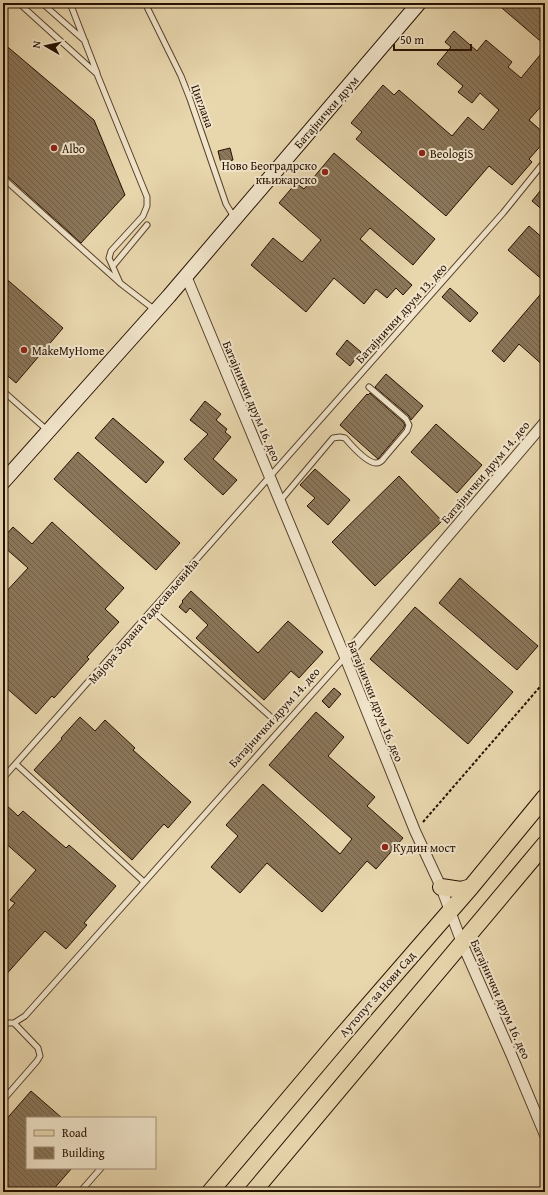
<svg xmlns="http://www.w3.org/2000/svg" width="548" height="1195" font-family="'Gentium Book Plus',serif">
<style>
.building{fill:url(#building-back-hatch);stroke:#271000}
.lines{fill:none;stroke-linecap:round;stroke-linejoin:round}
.service-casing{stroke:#57422b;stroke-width:7}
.minor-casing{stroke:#57422b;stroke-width:12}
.secondary-casing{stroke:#271000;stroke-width:16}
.primary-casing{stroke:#271000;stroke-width:18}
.path{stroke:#271000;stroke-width:2;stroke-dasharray:3 2;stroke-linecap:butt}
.service{stroke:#f0e4ca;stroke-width:5}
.minor{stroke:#f0e4ca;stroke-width:10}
.secondary{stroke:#f0e4ca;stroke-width:14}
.primary{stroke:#e8d6ad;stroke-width:16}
.poi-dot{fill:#8f2418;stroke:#f0e4ca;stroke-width:1.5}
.labels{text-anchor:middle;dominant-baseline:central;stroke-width:4;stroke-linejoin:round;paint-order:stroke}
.street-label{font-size:12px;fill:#271000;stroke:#f0e4ca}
.poi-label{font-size:12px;fill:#271000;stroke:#f0e4ca;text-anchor:start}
</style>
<defs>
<pattern id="building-back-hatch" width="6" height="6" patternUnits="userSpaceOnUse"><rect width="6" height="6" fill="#8b775a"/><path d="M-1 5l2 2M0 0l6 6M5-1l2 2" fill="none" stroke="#726048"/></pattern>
</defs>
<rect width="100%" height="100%" fill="#e8d6ad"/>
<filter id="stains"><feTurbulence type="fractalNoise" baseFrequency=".005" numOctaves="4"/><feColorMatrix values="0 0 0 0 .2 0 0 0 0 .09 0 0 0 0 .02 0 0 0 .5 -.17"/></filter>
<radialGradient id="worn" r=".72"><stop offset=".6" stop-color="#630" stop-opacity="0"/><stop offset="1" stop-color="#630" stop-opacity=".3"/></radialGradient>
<path class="building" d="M496,3h41l8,7v35z
M454,31l23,20 9,-11 26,22 -4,5 13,11 24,-29v53l-16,18 16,14v7l-16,18 3,3 -20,23 -23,-19 -43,50 -90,-77 6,-7 -11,-9 32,-38 11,10 5,-5 53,46 16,-19 15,13 16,-20 -19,-17 -8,10 -14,-11 5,-6 -26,-22 14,-17 -6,-5z
M3,43l91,77 31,75 -44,48 -75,-68 -3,-1z
M230,148l3,12 -12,3 -3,-12z
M334,153l101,86 -22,26 -43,-37 -10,11 52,46 -9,10 -7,-7 -9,10 -11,-9 -12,15 -30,-26 -28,34 -55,-47 22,-27 29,24 19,-22 -42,-37 17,-20 8,6z
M545,185v27l-13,-11z
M529,226l16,14v42l-37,-32z
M3,276l60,52 -47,55 -13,-11z
M450,288l28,25 -8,9 -28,-25z
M545,289v78l-26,-23 -15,18 -12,-11z
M347,340l14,12 -11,14 -14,-12z
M386,374l37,32 -12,14 -2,-4 -34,-29z
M370,393l33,29 2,3 -2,4 -25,30 -38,-34 27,-31 1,1z
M205,401l16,13 -5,6 11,9 -2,3 6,5 -18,22 24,21 -14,15 -39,-36 24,-25 -18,-14z
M113,418l51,44 -18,21 -51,-45z
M436,424l46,41 -25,28 -46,-41z
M78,452l102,91 -24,27 -102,-91z
M315,469l35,31 -22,25 -21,-19 8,-8 -15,-13z
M399,476l43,45 -67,65 -43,-44z
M52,522l72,66 -19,21 14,13 -32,35 2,2 -35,39 -2,-2 -16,18 -33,-29v-90l25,-27 -25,-22v-8l10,-11 19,17z
M460,578l78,68 -21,24 -78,-67z
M191,591l67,62 30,-32 35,31 -24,26 -8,-7 -27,29 -68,-62 12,-13 -18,-17 -4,5 -7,-6 4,-5 -1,-1z
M415,607l98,85 -45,52 -98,-85z
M334,688l7,6 -12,14 -7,-7z
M316,712l28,25 -16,19 47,41 -8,9 36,32 -27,31 -9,-8 -45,51 -55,-49 -27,30 -29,-26 27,-31 -12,-11 37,-41 77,70 12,-15 -83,-74z
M80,717l15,14 10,-11 30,28 -2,2 58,52 -23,26 -4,-4 -32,36 -98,-90 28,-31 -1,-1z
M3,802l15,14 5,-5 43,37 3,-3 47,41 -32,37 3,2 -21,24 -21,-18 -42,47v-61l12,-14 -5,-3 26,-30 -33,-29z
M31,1091l31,27h-35v50h45l-21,24h-48v-69z"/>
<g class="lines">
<defs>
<path id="service" d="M16,3l5,2 76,69 50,123v9l-4,10 -32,35 -2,7 11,25
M42,3l43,38
M70,3l27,70
M145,3l36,73 9,23 36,105 8,13
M3,178l117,105 35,27
M113,266l34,-41
M3,391l44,39
M280,501l53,-63 7,-1 5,1c6,7 22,25 31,25 4,0 6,-2 8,-5l23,-27 2,-6 -3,-6 -37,-32
M152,610l119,107
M16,764l128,118
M3,778l500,-565 42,-52
M3,1019l4,4h7
M14,1023l11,-7 320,-359
M3,1100l34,-39 3,-5 -2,-8 -24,-25
M80,1192l21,-24"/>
<path id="minor" d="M186,276l159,381 70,174 26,56 21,56 49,111 34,81
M345,657l200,-235"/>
<path id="secondary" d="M3,482l166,-186 250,-293"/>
<path id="primary" d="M441,887l20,3 10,-3
M210,1192l130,-154 131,-151 74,-90
M253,1192l292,-348"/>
</defs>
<use href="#service" class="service-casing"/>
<use href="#minor" class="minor-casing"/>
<use href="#secondary" class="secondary-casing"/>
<use href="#primary" class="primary-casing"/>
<path class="path" d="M423,822l122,-141"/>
<use href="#service" class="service"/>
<use href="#minor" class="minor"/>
<use href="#secondary" class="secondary"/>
<use href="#primary" class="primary"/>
</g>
<g class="poi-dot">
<circle cx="54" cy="148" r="4"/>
<circle cx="422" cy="153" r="4"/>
<circle cx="325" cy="172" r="4"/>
<circle cx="24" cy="350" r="4"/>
<circle cx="385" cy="847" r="4"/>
</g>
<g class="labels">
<g class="street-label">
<text transform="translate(203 106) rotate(70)">Циглана</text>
<text transform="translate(326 112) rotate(-49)">Батајнички друм</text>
<text transform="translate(401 313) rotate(-48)">Батајнички друм 13. део</text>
<text transform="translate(252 401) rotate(67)">Батајнички друм 16. део</text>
<text transform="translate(485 472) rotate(-50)">Батајнички друм 14. део</text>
<text transform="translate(143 621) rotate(-49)">Мајора Зорана Радосављевића</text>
<text transform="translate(376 701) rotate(68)">Батајнички друм 16. део</text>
<text transform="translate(274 717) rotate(-48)">Батајнички друм 14. део</text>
<text transform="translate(377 994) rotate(-49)">Аутопут за Нови Сад</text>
<text transform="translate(501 999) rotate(66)">Батајнички друм 16. део</text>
</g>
<g class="poi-label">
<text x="62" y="148">Albo</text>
<text x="430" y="153">BeologiS</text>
<text x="317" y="165" text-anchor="end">Ново Београдрско<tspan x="317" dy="14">књижарско</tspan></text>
<text x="32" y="350">MakeMyHome</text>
<text x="393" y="847">Кудин мост</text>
</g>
</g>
<rect width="548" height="1195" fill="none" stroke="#e8d6ad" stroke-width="16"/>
<rect x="4" y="4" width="540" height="1187" fill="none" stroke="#271000" stroke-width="2"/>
<rect x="8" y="8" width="532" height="1179" fill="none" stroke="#271000"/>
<rect x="26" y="1117" width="130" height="52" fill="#f0e4ca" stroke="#a08f79"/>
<rect x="34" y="1130" width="20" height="6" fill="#e8d6ad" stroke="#a08f79"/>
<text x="62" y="1137" font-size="12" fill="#271000">Road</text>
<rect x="34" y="1147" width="20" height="12" fill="url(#building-back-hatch)" stroke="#a08f79"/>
<text x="62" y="1157" font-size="12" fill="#271000">Building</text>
<g transform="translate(46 46) rotate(279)" stroke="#f0e4ca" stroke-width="3" paint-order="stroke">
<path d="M0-3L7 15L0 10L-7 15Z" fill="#271000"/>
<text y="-6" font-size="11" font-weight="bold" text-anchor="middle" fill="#271000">N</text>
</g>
<path d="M394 44v6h77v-6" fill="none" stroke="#271000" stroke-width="2"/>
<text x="400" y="44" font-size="12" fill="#271000" stroke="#f0e4ca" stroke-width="3" paint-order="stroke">50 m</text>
<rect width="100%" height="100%" filter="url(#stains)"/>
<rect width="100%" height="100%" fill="url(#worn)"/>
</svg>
